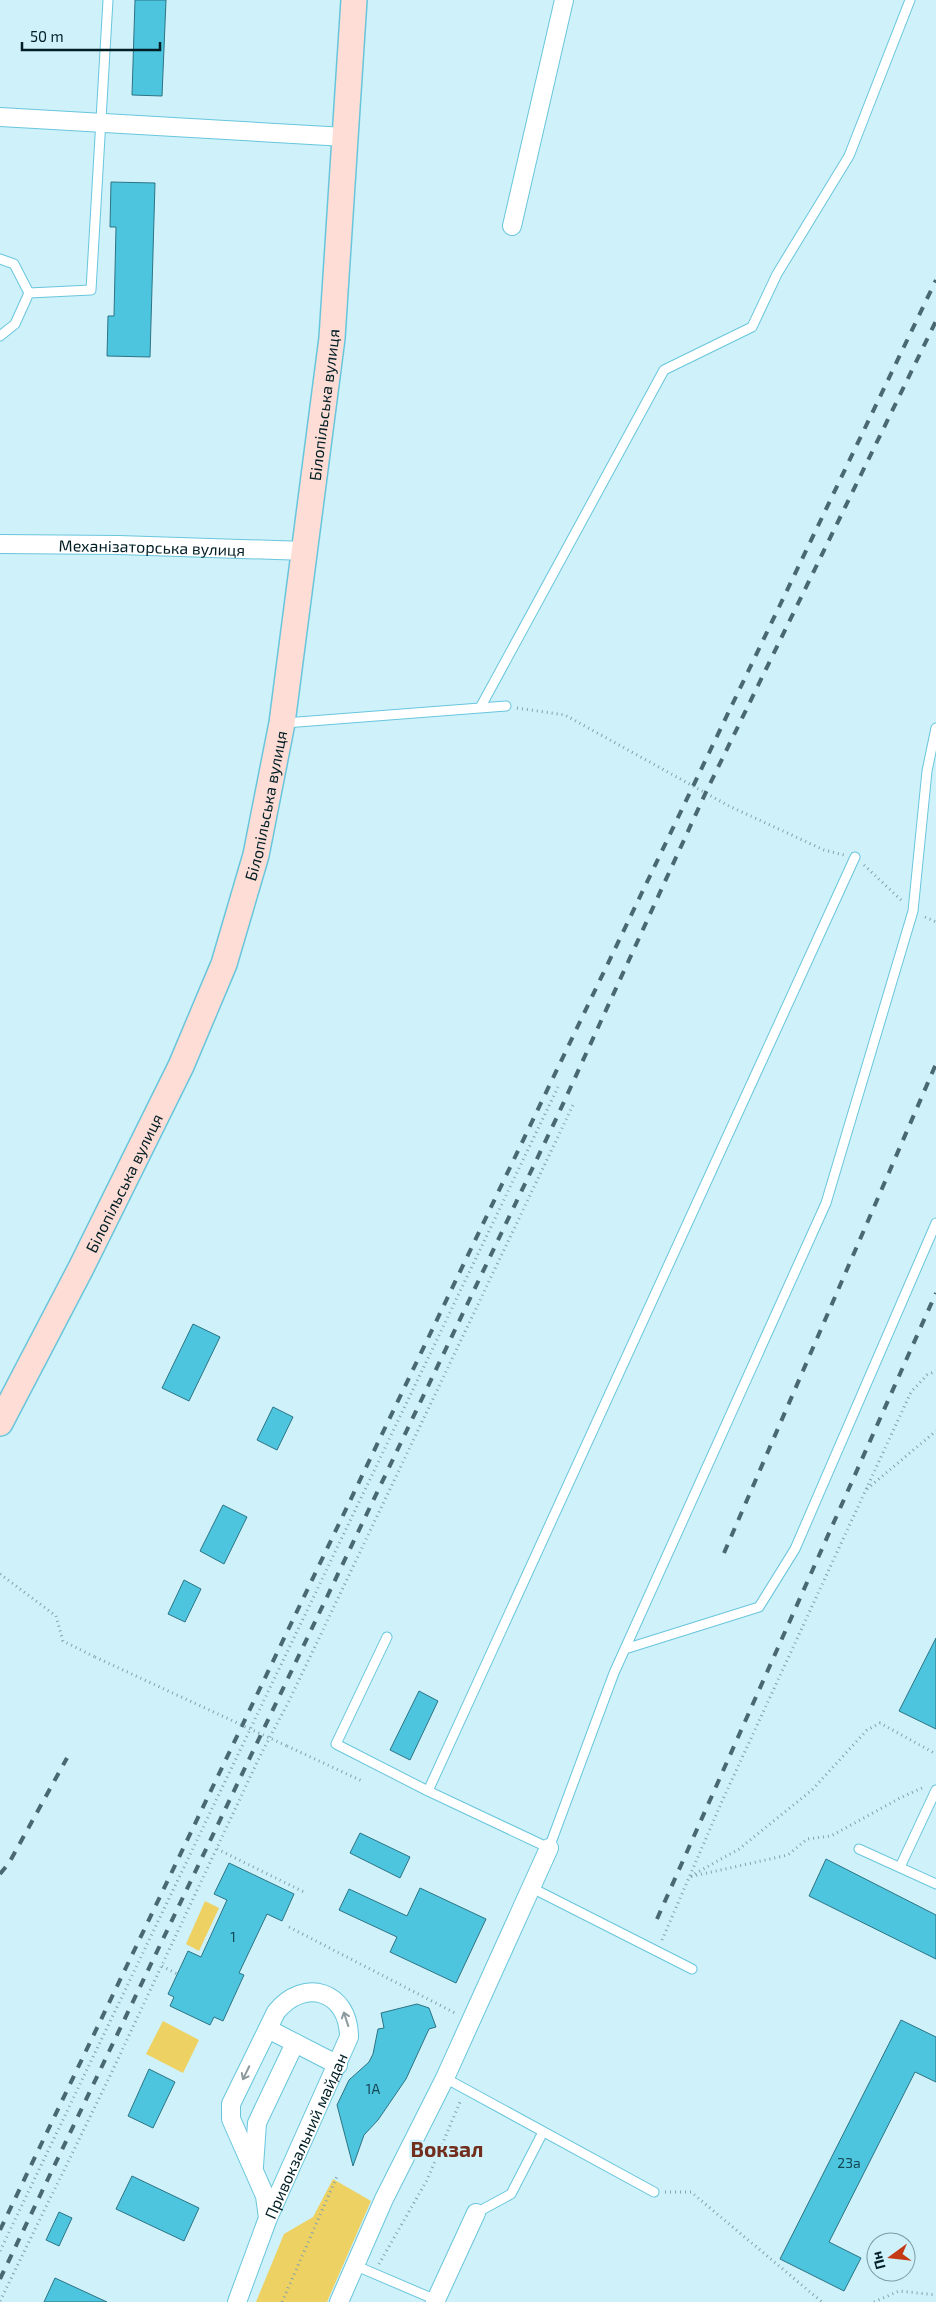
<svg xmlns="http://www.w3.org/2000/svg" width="936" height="2302" font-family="'Exo 2',sans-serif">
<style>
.green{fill:#eed163}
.building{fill:#4ec5df;stroke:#2b7484}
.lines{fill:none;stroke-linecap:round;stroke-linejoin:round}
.service-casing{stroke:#68c6dc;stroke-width:11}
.minor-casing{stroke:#68c6dc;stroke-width:20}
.secondary-casing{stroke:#68c6dc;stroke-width:28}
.path{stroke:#82a3ab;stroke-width:3;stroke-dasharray:1 4;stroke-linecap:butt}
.service{stroke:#fff;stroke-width:9}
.minor{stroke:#fff;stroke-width:18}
.secondary{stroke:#fdddd5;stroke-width:25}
.rail{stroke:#496870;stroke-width:4;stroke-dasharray:9 9;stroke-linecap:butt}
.path-bridge{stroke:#82a3ab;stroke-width:3;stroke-dasharray:1 4;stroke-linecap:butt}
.oneway{stroke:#8d9a9d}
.labels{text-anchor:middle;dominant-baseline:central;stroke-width:5;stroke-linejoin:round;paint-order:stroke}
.number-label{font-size:14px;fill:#144854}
.street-label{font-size:16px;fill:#011e25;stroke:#cff1fa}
.district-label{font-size:21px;font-weight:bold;fill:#712e1d;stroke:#cff1fa}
</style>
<rect width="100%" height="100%" fill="#cff1fa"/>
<path class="green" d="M205,1901l14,7 -20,43 -13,-7z
M163,2021l36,19 -16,33 -37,-19z
M333,2179l38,22 -44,101h-71l28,-68 29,-17z"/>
<path class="building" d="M135,0h31l-4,96 -30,-1z
M111,182l44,1 -5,174 -43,-1 1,-40h6l2,-89h-6z
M193,1324l27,13 -31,64 -27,-13z
M273,1407l20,10 -16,33 -20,-10z
M223,1505l24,12 -23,47 -24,-13z
M184,1580l17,9 -16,33 -17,-8z
M936,1638v91l-37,-18z
M419,1691l19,10 -28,59 -20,-10z
M360,1833l50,24 -10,21 -50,-25z
M826,1859l110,56v44l-127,-63z
M229,1863l65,31 -12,27 -15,-7 -28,59 5,2 -21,46 -9,-4 -4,8 -40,-19 4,-9 -6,-3 20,-43 13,6 26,-57 -13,-6z
M420,1888l66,31 -30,64 -66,-31 7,-15 -58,-27 10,-21 58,27z
M417,2004l12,4 7,19 -7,2 -23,50 -28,41 -14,15 -11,31 -16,-61 12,-25 20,-18 4,-8 5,-25 6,-1 -3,-15z
M901,2020l35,17v45l-21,-10 -86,170 32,16 -17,33 -64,-32z
M149,2069l26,13 -22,46 -25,-12z
M132,2176l67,32 -15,33 -68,-32z
M59,2212l13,6 -13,28 -13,-6z
M55,2278l52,24h-63z"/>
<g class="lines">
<defs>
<path id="service" d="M0,259l14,5 15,29 -14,31 -15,12
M29,293l62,-3 17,-290
M480,708l184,-338 88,-43 25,-53 72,-118 61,-156
M285,723l221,-17
M855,857l-427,934 121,57 65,-175 212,-470 87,-292 14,-140 9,-43
M387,1637l-51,107 92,47
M625,1649l134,-42 36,-58 141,-326
M859,1849l77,35
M900,1867l36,-77
M532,1888l160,81
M445,2078l209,114
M476,2213l35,-19 32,-62
M354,2265l82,35"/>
<g id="minor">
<path d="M0,117l345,20"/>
<path d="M512,226l52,-226"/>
<path id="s1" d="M0,544l118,1 188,6"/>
<path d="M268,2029l70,36"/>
<path d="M254,2166l3,-43 38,-80"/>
<path id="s2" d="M237,2302l31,-84 81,-181c0,-46 -45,-60 -73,-25l-45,92v15l34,77 3,22"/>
<path d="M339,2302l45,-103 61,-121 104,-230"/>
<path d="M435,2302l41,-89"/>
</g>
<g id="secondary">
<path id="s3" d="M0,1423l81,-155 100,-202 43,-102 32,-109 26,-132 50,-385 22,-338"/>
</g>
</defs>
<use href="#service" class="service-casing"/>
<use href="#minor" class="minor-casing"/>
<use href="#secondary" class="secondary-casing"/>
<path class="path" d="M517,708l48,7 164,91 95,44 20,5
M864,865l37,35
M925,917l11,5
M867,1489l69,-58
M0,1574l56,42 7,25 32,16
M287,1746l75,35
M922,1788l-22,10 -69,38 -24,3 -19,16 -99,22 50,-28 73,-59 55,-60 13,-7 56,31
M217,1849l89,44
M289,1927l166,86
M662,1940l61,-141 188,-407 16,-17 9,-4
M162,1966l15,8
M665,2192h26l131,110
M0,2251l558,-1164
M379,2264l48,-84 33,-78
M0,2301l109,-223 151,-322 29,-55 285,-598
M282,2302l56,-128
M874,2302l25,-11 37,4"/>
<use href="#service" class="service"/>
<use href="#minor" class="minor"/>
<use href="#secondary" class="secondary"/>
<path class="rail" d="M724,1553l212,-489
M0,1874l9,-11 58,-105
M657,1919l279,-626
M0,2230l936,-1950
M0,2279l557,-1162 149,-325 230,-471"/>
<path class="path-bridge" d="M95,1657l192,89"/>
</g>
<defs><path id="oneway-shaft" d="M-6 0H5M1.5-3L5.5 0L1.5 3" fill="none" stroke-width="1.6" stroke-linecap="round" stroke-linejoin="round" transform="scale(1.25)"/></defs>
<g class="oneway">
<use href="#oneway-shaft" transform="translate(346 2019) rotate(-108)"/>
<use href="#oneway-shaft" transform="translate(246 2073) rotate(116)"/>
</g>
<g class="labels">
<g class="number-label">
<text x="233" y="1936">1</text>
<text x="373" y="2088">1А</text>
<text x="849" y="2162">23а</text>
</g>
<g class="street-label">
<text stroke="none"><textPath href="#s3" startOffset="1080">Білопільська вулиця</textPath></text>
<text stroke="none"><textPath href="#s1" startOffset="152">Механізаторська вулиця</textPath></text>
<text stroke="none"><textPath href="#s3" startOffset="675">Білопільська вулиця</textPath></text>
<text stroke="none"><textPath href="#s3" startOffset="270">Білопільська вулиця</textPath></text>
<text stroke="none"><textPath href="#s2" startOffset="180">Привокзальний майдан</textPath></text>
</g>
<g class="district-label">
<text x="447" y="2148">Вокзал</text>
</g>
</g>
<g transform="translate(891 2257) rotate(255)"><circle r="24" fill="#cff1fa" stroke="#7d9da5"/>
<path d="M0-4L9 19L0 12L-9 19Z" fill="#c33a14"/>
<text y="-8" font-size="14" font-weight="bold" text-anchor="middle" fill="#011e25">Пн</text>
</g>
<path d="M22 42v8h138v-8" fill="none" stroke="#011e25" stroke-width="2.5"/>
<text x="30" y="42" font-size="15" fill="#011e25" stroke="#cff1fa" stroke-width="4" paint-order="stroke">50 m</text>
</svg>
